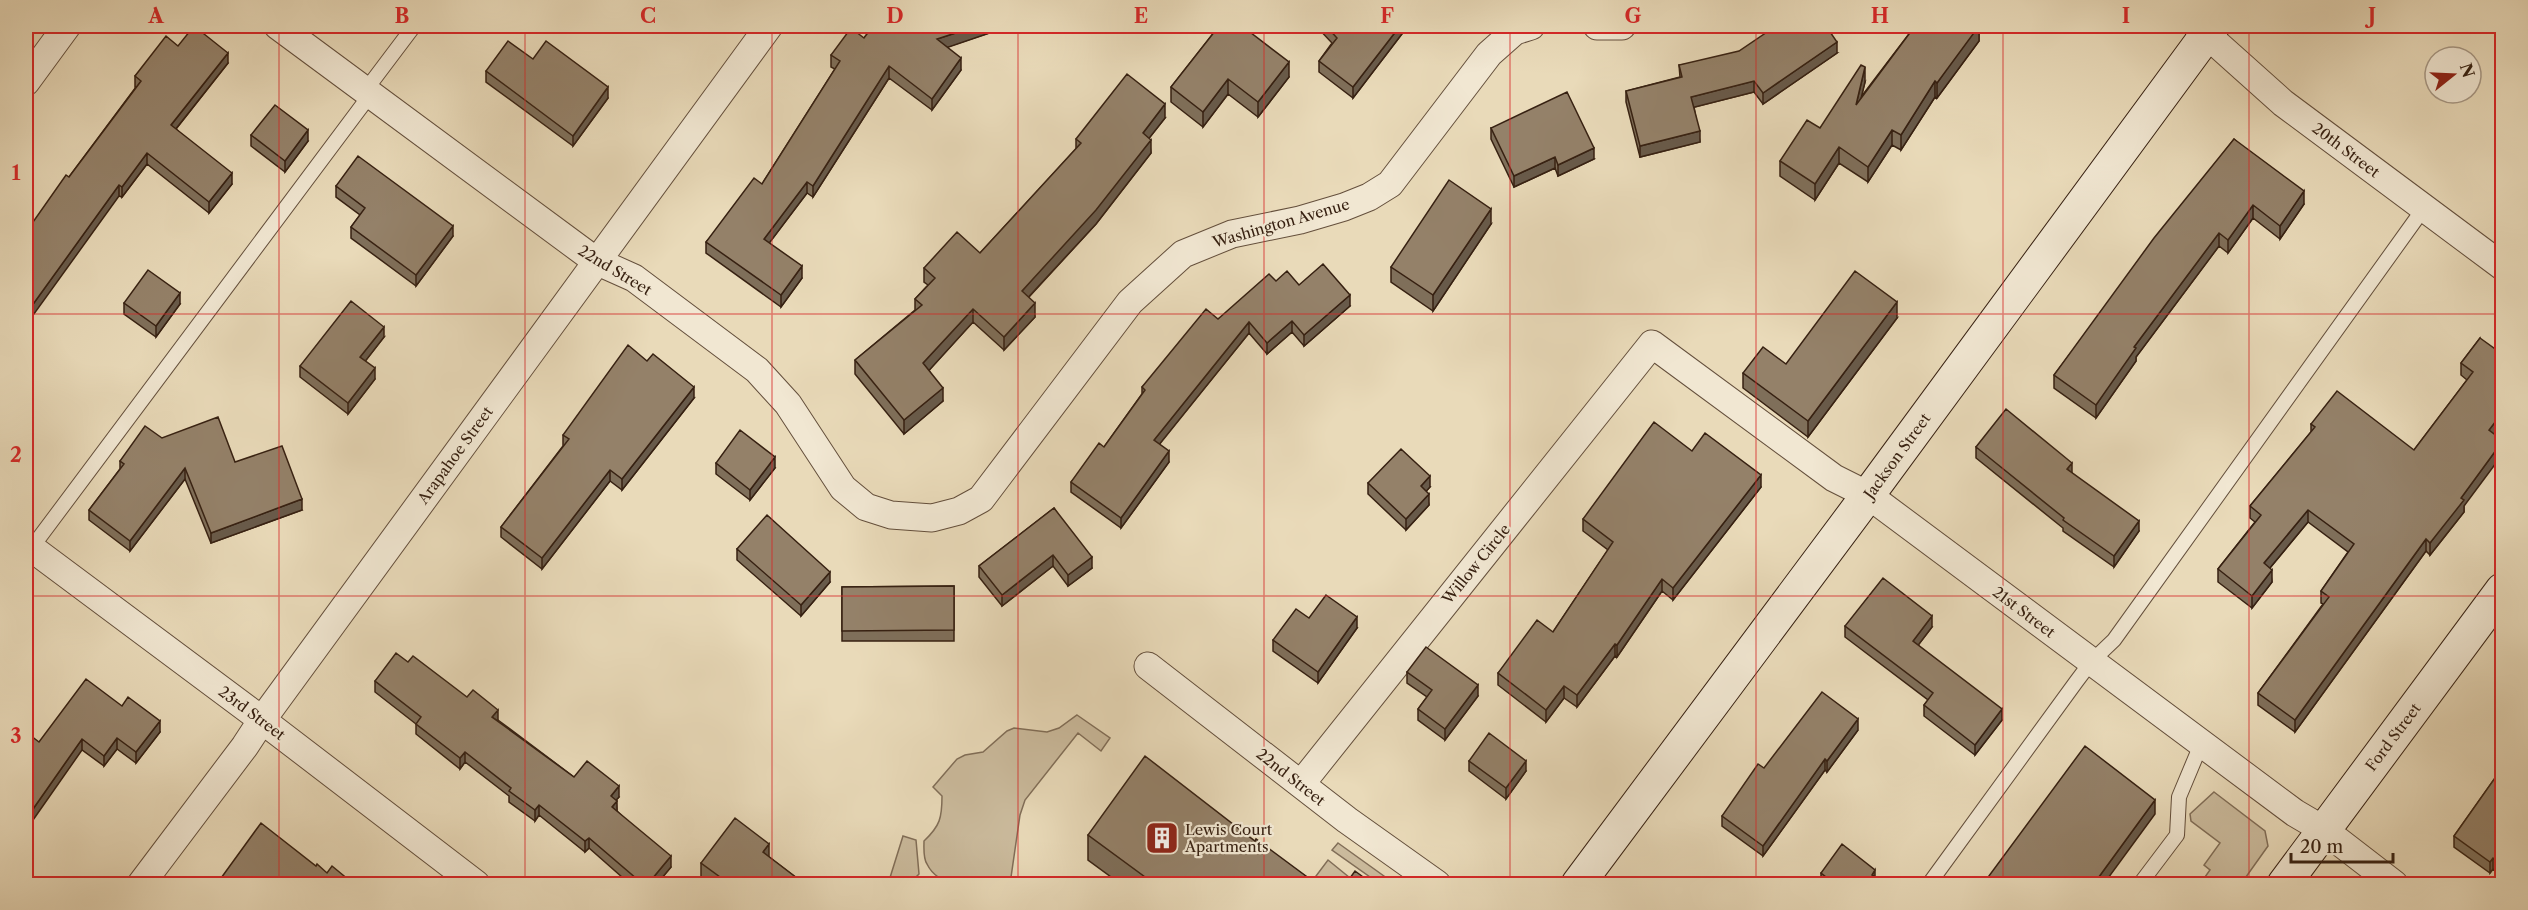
<svg xmlns="http://www.w3.org/2000/svg" width="2528" height="910" font-family="'Libre Caslon Text',serif">
<style>
.green{fill:#cbbb9d;stroke:#816e58;stroke-width:1.5}
.lines{fill:none;stroke-linecap:round;stroke-linejoin:round}
.lane-casing{stroke:#644f3c;stroke-width:16}
.street-casing{stroke:#644f3c;stroke-width:29}
.secondary-casing{stroke:#372112;stroke-width:35}
.lane{stroke:#f1e7d2;stroke-width:14}
.street{stroke:#f1e7d2;stroke-width:27}
.secondary{stroke:#f1e7d2;stroke-width:33}
.wall{fill:#7f6f5a;stroke:#372112;stroke-width:1.5}
.shaded-wall{fill:#685a4a;stroke:#372112;stroke-width:1.5}
.building{fill:#948169;stroke:#372112;stroke-width:1.5}
.grid{fill:none;stroke:#d62828;stroke-width:1.5;stroke-opacity:0.55}
.labels{text-anchor:middle;dominant-baseline:central;stroke-width:4.5;stroke-linejoin:round;paint-order:stroke}
.street-label{font-size:15px;fill:#372112;stroke:#f1e7d2}
.poi-label{font-size:15px;fill:#372112;stroke:#f1e7d2;text-anchor:start}
.neatline{fill:none;stroke:#d62828;stroke-width:2}
.grid-label{font-size:20px;text-anchor:middle;font-weight:bold;fill:#d62828}
</style>
<rect width="100%" height="100%" fill="#e9dab9"/>
<filter id="stains"><feTurbulence type="fractalNoise" baseFrequency=".00333" numOctaves="4"/><feColorMatrix values="0 0 0 0 .2 0 0 0 0 .09 0 0 0 0 .02 0 0 0 .5 -.17"/></filter>
<radialGradient id="worn" r=".72"><stop offset=".6" stop-color="#630" stop-opacity="0"/><stop offset="1" stop-color="#630" stop-opacity=".3"/></radialGradient>
<path class="green" d="M1077,715l33,23 -9,13 -23,-18 -53,67 -5,15 -10,69c-26,1 -69,9 -83,-20 -4,-6 -3,-16 -3,-23 16,-15 18,-23 18,-45l-9,-9 24,-28 8,-4 18,-3 24,-21 7,-3 33,4 12,-4z
M2214,792l51,39 3,15 -27,38h-41l10,-14 -6,-5 16,-22 -29,-22 -1,-7z
M903,836l13,4 3,34 -10,10h-21z
M1338,843l57,41h-15l-48,-34z
M1328,860l27,22 -2,2h-43z"/>
<g class="lines">
<defs>
<path id="lane" d="M365,91l49,-65
M30,550l340,-455
M1929,884l147,-202 15,-20 23,-22 310,-432
M2140,884l37,-49 2,-38 23,-55"/>
<path id="street" d="M278,26l318,235 38,17 123,92 31,34 55,84 23,19 25,8 41,3 27,-7 22,-12 149,-197 53,-48 49,-20 68,-14 44,-13 25,-10 21,-13 99,-130 26,-23 16,-5
M1597,26h25
M2197,26l86,77 219,163
M26,82l41,-56
M26,544l236,176 214,164
M1148,666l199,154 90,64
M1301,784l351,-440 182,134 34,17 427,318 29,17 70,54
M141,884l104,-138 17,-26 507,-694"/>
<path id="secondary" d="M1578,884l290,-389 345,-469
M2284,884l218,-294"/>
</defs>
<use href="#lane" class="lane-casing"/>
<use href="#street" class="street-casing"/>
<use href="#secondary" class="secondary-casing"/>
<use href="#lane" class="lane"/>
<use href="#street" class="street"/>
<use href="#secondary" class="secondary"/>
</g>
<path class="wall" d="M873,26h137l-63,21 14,23 -29,40 -43,-32 -76,119 -6,-4 -38,50 33,35 -21,29 -75,-54v-11l56,-58 73,-115 -4,-2v-12l33,-17z
M1219,26l70,51 -31,40 -30,-23 -25,33 -32,-25v-15z
M1316,26h92l-55,72 -34,-26v-11l13,-18z
M1915,26h71l-7,8v7l-42,57 -2,-1 -34,53 -9,-5 -24,37 -29,-19 -24,37 -35,-24v-15l40,-33 45,-46 -4,15z
M178,46l50,17 -52,66 56,55 -23,29 -62,-49 -25,33 -3,-1 -50,-19 67,-90h-1v-11z
M1837,53l-74,51 -9,-12 -60,15 6,35 -60,15 -14,-55v-11l54,-14 -1,-12z
M533,59l75,39 -35,48 -87,-64v-11z
M1165,118l-16,20 2,15 -55,71 -67,73 6,20 -31,33 -31,-28 -44,48 14,31 -39,33 -49,-60v-14l60,-50v-11l13,-14 -4,-3v-14l56,-15 96,-104v-10z
M1491,128l103,31 -36,17 -3,-8 -41,19 -23,-48z
M251,135l57,6 -23,31 -34,-26z
M2234,139l70,65 -24,35 -27,-21 -25,35 -9,-7 -83,111v4l-40,57 -42,-30v-13z
M336,186l117,50 -37,50 -65,-48v-11l9,-12 -24,-18z
M1491,224l-58,87 -42,-29v-15z
M1299,285l51,21 -46,40 -12,-14 -25,22 -18,-21 -90,111 10,18 -48,66 -50,-36v-10l33,-35 38,-53v-7l76,-68z
M124,303l56,1 -24,33 -32,-23z
M1897,318l-89,119 -65,-49v-15l43,-9z
M384,337l-19,24 10,18 -27,35 -48,-37v-11z
M2480,338l16,96 -32,72v6l-34,43 -4,-4 -131,181 -37,-27v-12l65,-89 -2,-1v-12l27,-39 -40,-30 -38,46 2,14 -20,26 -34,-26v-13l37,-47 -5,-4v-12l61,-74v-8l103,26 53,-70 -6,-5v-12z
M694,398l-72,92 -12,-9 -68,88 -41,-32v-10l62,-81v-11z
M162,438l73,24 67,48 -91,33 -26,-64 -55,72 -41,-31v-10l31,-41v-8z
M1976,447l96,26 67,58 -25,36 -51,-36v-3l-87,-70z
M1692,451l69,36 -88,113 -11,-9 -45,66 -2,-1 -38,51 -13,-9 -18,24 -48,-37v-12l55,-41 55,-82 -25,-19v-12z
M716,463l59,5 -25,32 -34,-26z
M1368,483l62,4 -4,4 3,14 -23,25 -38,-36z
M1054,508l38,60 -24,18 -15,-20 -51,40 -23,-29v-11z
M737,549l93,33 -29,34 -64,-56z
M954,586v55h-112v-54z
M1845,626l87,1 -14,18 84,75 -27,35 -51,-39v-11l4,-5 -83,-63z
M1357,628l-39,55 -45,-32v-11z
M408,662l90,58 76,57 45,20 -3,3 1,11 54,56 -15,18h-25l-42,-37 -4,4 -46,-37 -4,6 -26,-19v-6l-44,-34 -5,7 -44,-35v-10l-41,-32v-11z
M1407,672l71,24 -33,44 -27,-20v-11l9,-12 -20,-14z
M122,706l38,26 -24,31 -19,-14 -13,17 -22,-16 -43,-8z
M1858,730l-31,42 -2,-2 -62,86 -41,-30v-10z
M1469,761l57,10 -20,28 -37,-28z
M2502,768v108l-9,-7 -3,4 -36,-26v-11z
M1088,835l167,6 63,44h-196l-34,-25z
M769,857l37,28h-96l-9,-7v-15z
M1821,873l54,8 -1,4h-52l-1,-1z"/>
<path class="shaded-wall" d="M977,26h33l-73,25v-12z
M1400,26h8l-55,72v-11z
M1976,26h10l-7,8v7l-42,57v-15z
M1837,42v11l-74,51v-11z
M228,53v10l-57,72v-10z
M961,58v12l-29,40v-11z
M1289,62v15l-31,40v-15z
M889,66v12l-76,119v-11z
M1865,67v15l-9,38v-15z
M1228,79v15l-25,33v-15z
M1754,81v11l-63,16v-11z
M1935,81v16l-34,53v-15z
M608,87v11l-35,48v-10z
M1165,104v14l-22,28v-13z
M308,130v11l-23,31v-11z
M1892,130v15l-24,37v-15z
M1700,131v11l-60,15v-11z
M1151,140v13l-55,71 -74,80v-13z
M1839,147v16l-24,37v-16z
M1594,148v11l-36,17v-11z
M147,153v11l-25,33v-10z
M1555,157v11l-41,19v-11z
M232,173v11l-23,29v-11z
M807,182v11l-43,57v-11z
M119,185v11l-93,129v-11z
M2304,191v13l-24,35v-13z
M2253,205v13l-25,35v-13z
M1491,209v15l-58,87v-16z
M453,226v10l-37,50v-11z
M2219,233v13l-83,111v4l-40,57v-13l38,-58z
M802,266v12l-21,29v-12z
M180,293v11l-24,33v-11z
M1350,295v11l-46,40v-11z
M1897,302v16l-89,119v-16z
M1035,303v14l-31,33v-13z
M973,309v13l-50,55v-14z
M1292,321v11l-25,22v-11z
M1249,322v11l-95,118v-11z
M384,327v10l-24,31v-11z
M375,368v11l-27,35v-11z
M694,387v11l-72,92v-11z
M943,388v13l-39,33v-14z
M2502,413v13l-13,16v-12z
M2502,442v13l-38,51v6l-34,43v-12l31,-45z
M1169,451v11l-48,66v-10z
M775,457v11l-25,32v-10z
M2072,463v11l-5,-5z
M185,468v11l-55,72v-10z
M610,470v11l-68,88v-11z
M1761,475v12l-88,113v-12z
M1430,476v11l-9,10v-11z
M1429,494v11l-23,25v-11z
M302,499v11l-91,33v-10z
M2308,510v12l-44,53v-12z
M2139,521v10l-25,36v-11z
M2426,539v12l-131,181v-12z
M1053,555v11l-51,40v-11z
M1092,557v11l-24,18v-11z
M2272,570v12l-20,26v-12z
M830,572v10l-29,34v-11z
M1662,579v12l-45,66v-12z
M1932,616v11l-19,25v-11z
M1357,617v11l-39,55v-11z
M1615,644v12l-38,51v-12z
M1478,685v11l-33,44v-11z
M1564,686v12l-18,24v-12z
M2002,709v11l-27,35v-10z
M498,710v11l-6,-4z
M1858,719v11l-31,42v-11z
M160,721v11l-24,31v-11z
M117,738v11l-13,17v-10z
M82,739v11l-56,80v-11z
M465,752v10l-5,7v-11z
M1825,759v11l-62,86v-10z
M1526,761v10l-20,28v-11z
M619,786v11l-8,9v-10z
M2155,800v14l-52,71h-10z
M617,801v11l-5,-5z
M539,805v10l-4,6v-11z
M589,838v10l-4,4v-11z
M769,844v15l-6,-7z
M671,856v11l-15,18h-9z
M2493,858v11l-3,4v-11z
M1875,870v11l-1,4h-6l4,-10z"/>
<path class="building" d="M194,26l34,27 -57,72 61,48 -23,29 -62,-49 -25,34 -3,-2 -93,129v-82l40,-57 3,2 72,-96 -6,-5 31,-40 12,10z
M873,26h104l-40,13 24,19 -29,41 -43,-33 -76,120 -6,-4 -43,57 38,27 -21,29 -75,-53 48,-64 8,6 78,-123 -9,-6 20,-27 13,10z
M1219,26h23l47,36 -31,40 -30,-23 -25,33 -32,-25z
M1326,26h74l-47,61 -34,-26 18,-23z
M1776,26h50l11,16 -74,51 -9,-12 -63,16 9,34 -60,15 -14,-55 56,-14 -3,-12 60,-14z
M1915,26h64l-42,57 -2,-2 -34,54 -9,-5 -24,37 -29,-20 -24,37 -35,-23 27,-41 13,8 41,-63 4,2 -9,38z
M508,41l25,18 13,-18 62,46 -35,49 -87,-65z
M1127,74l38,30 -22,29 8,7 -55,70 -74,81 13,12 -31,34 -31,-28 -50,54 20,25 -39,32 -49,-60 67,-55 -7,-6 20,-21 -11,-10 33,-36 23,21 101,-110 -5,-4z
M1567,92l27,56 -36,17 -3,-8 -41,19 -23,-48z
M275,105l33,25 -23,31 -34,-26z
M2234,139l70,52 -24,35 -27,-21 -25,35 -9,-7 -85,114 2,1 -40,57 -42,-30 100,-137z
M358,156l95,70 -37,49 -65,-48 14,-19 -29,-22z
M1449,180l42,29 -58,86 -42,-28z
M1323,264l27,31 -46,40 -12,-14 -25,22 -18,-21 -95,118 15,11 -48,67 -50,-36 28,-39 5,4 41,-57 -3,-3 64,-78 12,10 51,-45 7,7 11,-10 12,14z
M148,270l32,23 -24,33 -32,-23z
M1855,271l42,31 -89,119 -65,-48 20,-26 23,17z
M351,301l33,26 -24,30 15,11 -27,35 -48,-37z
M2480,338l22,16v59l-13,17 13,10v2l-41,56 3,2 -34,43 -4,-4 -131,181 -37,-27 71,-96 -8,-6 33,-47 -46,-34 -44,53 8,7 -20,26 -34,-27 43,-54 -11,-9 65,-79 -4,-3 26,-33 77,59 59,-78 -12,-9z
M628,345l19,16 6,-7 41,33 -72,92 -12,-9 -68,88 -41,-31 68,-88 -6,-4z
M2006,409l66,54 -5,6 72,52 -25,35 -51,-36 1,-2 -88,-71z
M218,417l17,45 47,-16 20,53 -91,34 -26,-65 -55,73 -41,-31 35,-46 -4,-3 25,-35 17,12z
M1654,422l38,29 13,-18 56,42 -88,113 -11,-9 -45,66 -2,-1 -38,51 -13,-9 -18,24 -48,-37 39,-53 16,12 60,-90 -30,-23z
M740,430l35,27 -25,33 -34,-27z
M1401,449l29,27 -9,10 8,8 -23,25 -38,-36z
M1054,508l38,49 -24,18 -15,-20 -51,40 -23,-29z
M767,515l63,57 -29,33 -64,-56z
M1883,578l49,38 -19,25 89,68 -27,36 -51,-40 9,-12 -88,-67z
M954,586v44l-112,1v-44z
M1326,595l31,22 -39,55 -45,-32 23,-31 13,9z
M1426,647l52,38 -33,44 -27,-20 14,-19 -25,-18z
M396,653l12,9 5,-6 54,41 6,-7 25,20 -6,7 82,60 13,-16 32,25 -8,10 6,5 -5,6 59,49 -24,29h-3l-55,-47 -4,3 -46,-36 -4,5 -26,-19 2,-3 -46,-36 -5,6 -44,-34 5,-7 -46,-36z
M86,679l36,27 6,-9 32,24 -24,31 -19,-14 -13,18 -22,-17 -56,80v-87l13,10z
M1822,692l36,27 -31,42 -2,-2 -62,87 -41,-30 36,-52 6,4z
M1489,733l37,28 -20,27 -37,-27z
M2085,746l70,54 -62,85 -110,-1z
M1145,756l110,85 1,-2 62,46h-162l-68,-50z
M2502,768v97l-9,-7 -3,4 -36,-26z
M735,818l34,26 -6,8 43,33h-75l-30,-22z
M261,823l55,43 1,-2 10,9 5,-7 23,19h-139z
M1842,844l33,26 -3,5 2,1 -6,9h-33v-1l-14,-11z
M1355,871l19,14h-29z"/>
<path class="grid" d="M279,26v858M525,26v858M772,26v858M1018,26v858M1264,26v858M1510,26v858M1756,26v858M2003,26v858M2249,26v858M26,314h2476M26,596h2476"/>
<defs>
<symbol id="building-square" viewBox="-11 -11 22 22"><rect x="-9" y="-9" width="18" height="18" rx="4" fill="#8f2418" stroke="#f1e7d2"/><path d="M-4-6H4V6H1V3H-1V6H-4ZM-2.5-4.3h1.7v1.8h-1.7ZM.8-4.3h1.7v1.8H.8ZM-2.5-1h1.7V.8h-1.7ZM.8-1h1.7V.8H.8Z" fill="#fff"/></symbol>
</defs>
<g fill-rule="evenodd">
<use href="#building-square" x="1143" y="819" width="38" height="38"/>
</g>
<g class="labels">
<g class="street-label">
<text transform="translate(2346 150) rotate(37)">20th Street</text>
<text transform="translate(1281 223) rotate(-16)">Washington Avenue</text>
<text transform="translate(615 270) rotate(31)">22nd Street</text>
<text transform="translate(455 455) rotate(-54)">Arapahoe Street</text>
<text transform="translate(1897 456) rotate(-54)">Jackson Street</text>
<text transform="translate(1476 564) rotate(-51)">Willow Circle</text>
<text transform="translate(2024 612) rotate(37)">21st Street</text>
<text transform="translate(252 713) rotate(37)">23rd Street</text>
<text transform="translate(2393 737) rotate(-53)">Ford Street</text>
<text transform="translate(1291 777) rotate(38)">22nd Street</text>
</g>
<g class="poi-label">
<text x="1185" y="829">Lewis Court<tspan x="1185" dy="17">Apartments</tspan></text>
</g>
</g>
<rect width="2528" height="910" fill="none" stroke="#e9dab9" stroke-width="66"/>
<g transform="translate(2453 75) rotate(72)"><circle r="28" fill="#f1e7d2" stroke="#a79885" stroke-width="1.5"/>
<path d="M0-4.5L10 22L0 15L-10 22Z" fill="#8f2418"/>
<text y="-9" font-size="16" font-weight="bold" text-anchor="middle" fill="#372112">N</text>
</g>
<path d="M2291 853v9h102v-9" fill="none" stroke="#372112" stroke-width="3"/>
<text x="2300" y="853" font-size="18" fill="#372112" stroke="#f1e7d2" stroke-width="4.5" paint-order="stroke">20 m</text>
<rect x="33" y="33" width="2462" height="844" class="neatline"/>
<g class="grid-label">
<text x="156" y="23">A</text>
<text x="402" y="23">B</text>
<text x="648" y="23">C</text>
<text x="895" y="23">D</text>
<text x="1141" y="23">E</text>
<text x="1387" y="23">F</text>
<text x="1633" y="23">G</text>
<text x="1880" y="23">H</text>
<text x="2126" y="23">I</text>
<text x="2372" y="23">J</text>
<text x="16" y="180">1</text>
<text x="16" y="462">2</text>
<text x="16" y="743">3</text>
</g>
<rect width="100%" height="100%" filter="url(#stains)"/>
<rect width="100%" height="100%" fill="url(#worn)"/>
</svg>
